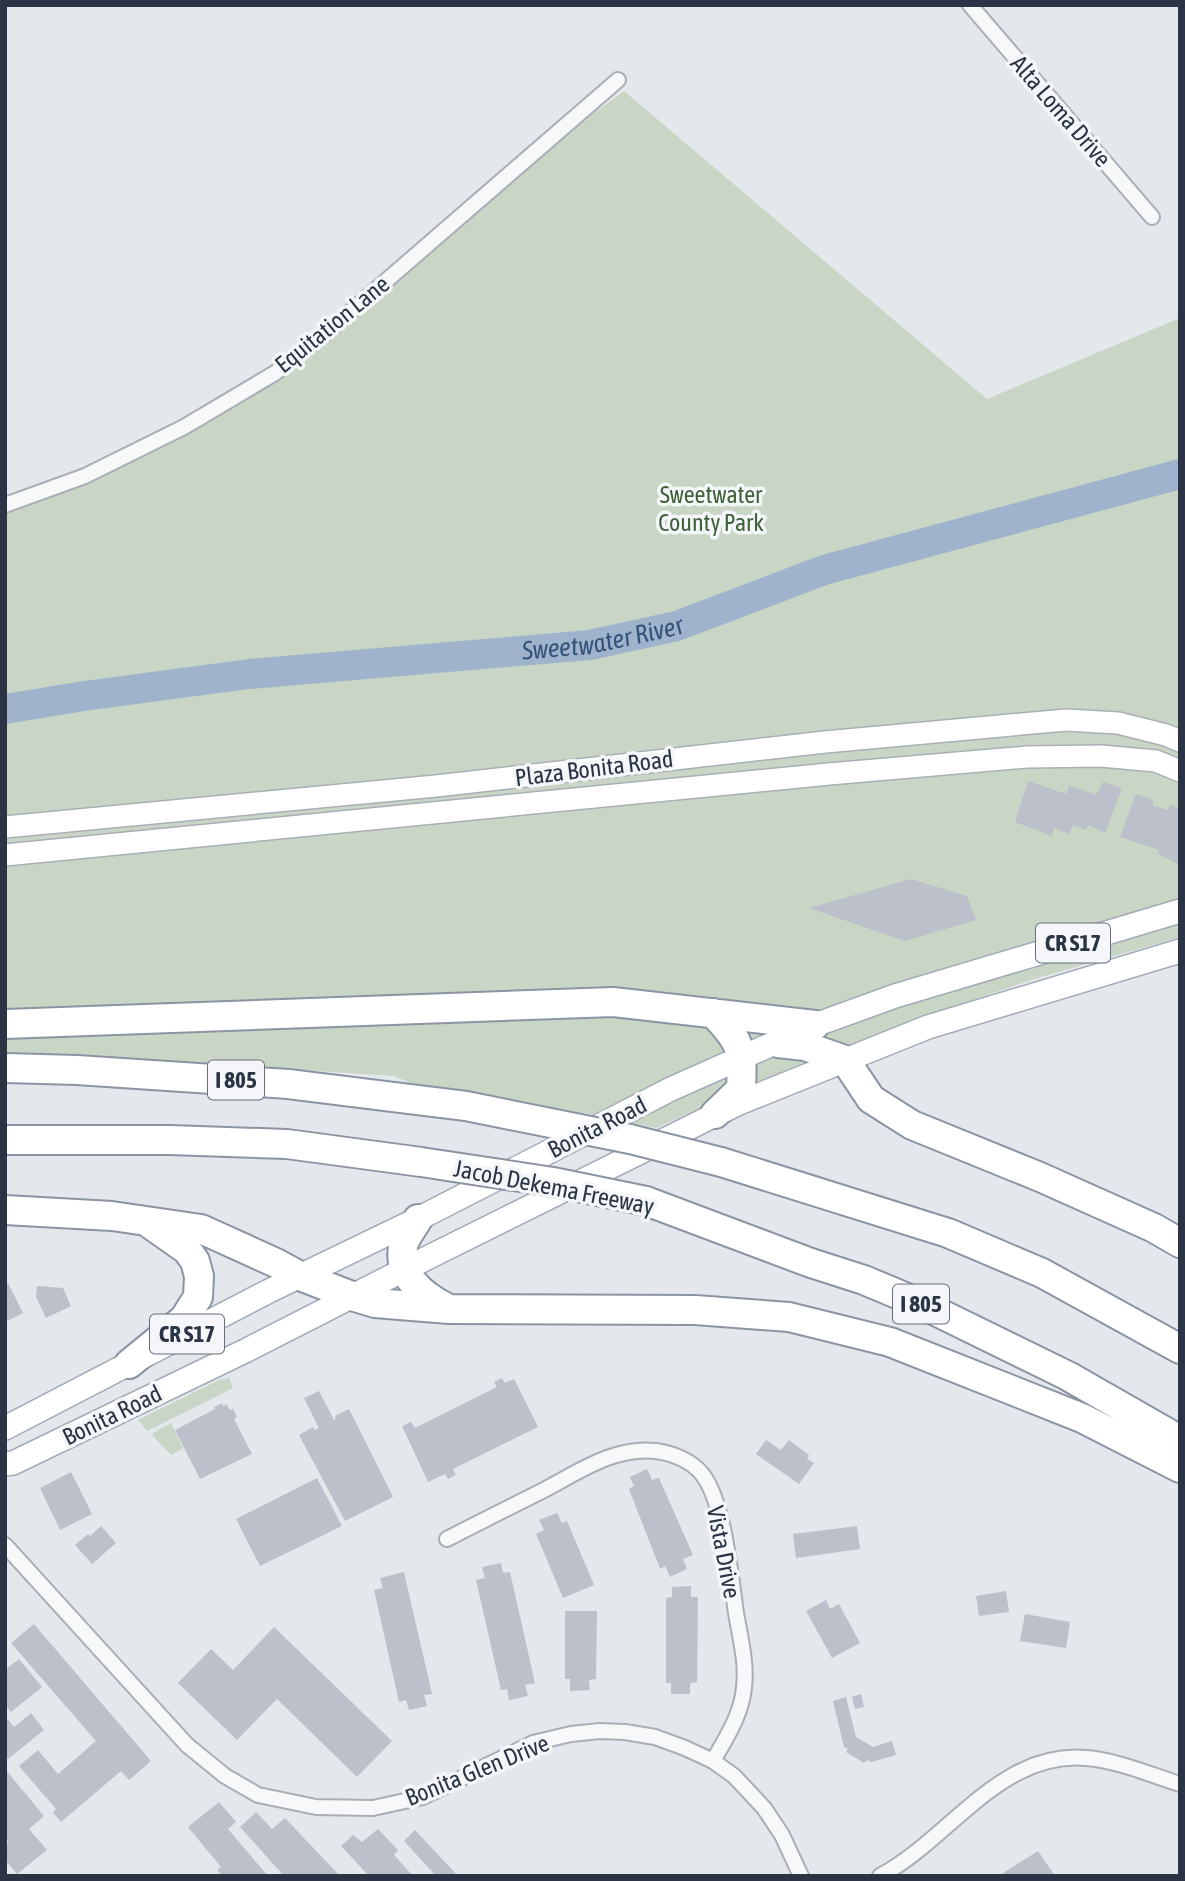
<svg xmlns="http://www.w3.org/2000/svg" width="1185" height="1881" font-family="'Asap Condensed',sans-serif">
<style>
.green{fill:#c9d6c5}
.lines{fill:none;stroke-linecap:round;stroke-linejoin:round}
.river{stroke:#9fb4cc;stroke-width:30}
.building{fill:#bbc0ca}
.street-casing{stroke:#a9aeb7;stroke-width:18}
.secondary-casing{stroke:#a9aeb7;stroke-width:24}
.primary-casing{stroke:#a3abb8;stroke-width:26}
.highway-casing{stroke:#8b94a3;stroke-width:32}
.street{stroke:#f7f8fa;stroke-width:14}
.secondary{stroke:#fff;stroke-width:21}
.primary{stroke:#fff;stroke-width:23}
.highway{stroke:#fff;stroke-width:28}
.highway-bridge-casing{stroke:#8b94a3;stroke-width:32;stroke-linecap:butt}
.highway-bridge{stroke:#fff;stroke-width:28}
.labels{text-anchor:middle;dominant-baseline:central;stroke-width:7;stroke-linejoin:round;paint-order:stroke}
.shield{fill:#f4f6f9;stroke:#676e7b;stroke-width:2}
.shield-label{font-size:23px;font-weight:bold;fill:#2b3445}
.street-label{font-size:24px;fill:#2b3445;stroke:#f4f6f9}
.park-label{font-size:24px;fill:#3f6138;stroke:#f4f6f9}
.water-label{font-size:26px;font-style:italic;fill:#34527a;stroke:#f4f6f9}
</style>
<rect width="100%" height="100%" fill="#e4e7ec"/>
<path class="green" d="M624,91l363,308 193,-81v619l-146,42 -140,48 -137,55 -101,46 -70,-15 -120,-7 -72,-30 -314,-21h-75v-550l240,-107 314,-259z
M229,1378l4,10 -86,43 -9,-11 81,-40z
M171,1423l12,25 -12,7 -18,-19v-3z"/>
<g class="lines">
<path class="river" id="s1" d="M5,709l79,-13 165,-22 341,-29 87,-19 147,-56 356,-96"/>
</g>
<path class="building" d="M1028,781l38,13 3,-9 27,10 7,-13 19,6 -17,45 -17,-8 -2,5 -13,-5 -4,9 -15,-6 -2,8 -37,-14z
M1136,794l17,6v6l16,4 1,-5 10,3v57l-22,-11 1,-4 -39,-13z
M911,879l56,17 9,24 -71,21 -96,-33z
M8,1283l15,30 -18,9v-37z
M37,1286l26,2 8,18 -25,12 -10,-21z
M502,1378l3,5 9,-4 24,48 -85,42 3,6 -8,4 -3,-5 -17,8 -26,-56 9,-4 4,6 82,-41 -3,-5z
M319,1391l15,29 2,-1 -1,-3 14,-7 44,88 -48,24 -46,-86 14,-8 1,3 5,-2 -15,-30z
M222,1403l1,3 3,-2 4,6 3,-1 4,8 -3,2 18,35 -52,25 -25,-49 40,-21 -1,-2z
M766,1440l15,10 8,-10 20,15 -2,4 7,4 -15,21 -43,-30z
M647,1469l5,11 7,-2 34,77 -10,4 4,10 -17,8 -5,-11 -5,3 -31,-80 5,-3 -4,-9z
M71,1472l21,42 -32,16 -20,-42z
M317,1478l25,48 -82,40 -24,-47z
M557,1513l5,10 5,-2 27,64 -31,13 -27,-64 8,-4 -5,-10z
M101,1526l15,17 -24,21 -17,-19 13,-11 2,2z
M857,1526l3,23 -64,9 -3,-24z
M501,1563l2,10 7,-1 25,111 -10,2 3,11 -19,4 -2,-11 -6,1 -25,-110 9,-2 -3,-11z
M404,1572l28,122 -8,1 3,11 -18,4 -3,-10 -7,2 -25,-112 9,-2 -3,-10z
M691,1586v11h7l-1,85 -7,1v11h-19v-11h-5v-85l6,-1v-10z
M1006,1591l3,21 -30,4 -3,-20z
M826,1600l4,9 9,-5 21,39 -28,15 -26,-47z
M565,1611h32l-1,68 -7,1 1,10 -20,1v-12h-5z
M1025,1614l45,8 -4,26 -46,-7z
M34,1624l117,137 -22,19 -8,-9 -60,51 -8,-9 3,-4 -37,-43 19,-16 20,24 38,-33 -85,-98z
M274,1627l118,114 -35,36 -80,-78 -40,41 -59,-57 33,-34 22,21z
M19,1659l23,28 -31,25 -6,-7v-35z
M861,1694l3,13 -9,2 -3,-12z
M846,1697l10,40 17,10 19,-6 4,14 -25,7 -4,-2 -3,3 -18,-11 2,-3 -4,-2 -11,-46z
M31,1713l13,17 -36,29 -3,-3v-40l9,11z
M5,1769l39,47 -15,13 18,21 -30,24 -12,-14v-15l4,-3 -4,-4z
M219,1802l17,20 -8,7 40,47h-46l-5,-6 4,-3 -33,-40z
M256,1812l16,17 13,-11 55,58h-56l-44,-49z
M378,1829l20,21 -4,5 19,21h-44l-28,-30 12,-11 9,7z
M415,1830l43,46h-22l-32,-35z
M1038,1851l17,25h-50l-2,-3z"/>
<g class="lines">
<defs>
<path id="street" d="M970,5l182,212
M5,505l80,-29 99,-49 91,-54 52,-41 291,-252
M447,1539c31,-16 63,-32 95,-48 35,-18 72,-45 114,-40 16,2 36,10 46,23 22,27 29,104 34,139 4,24 11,50 8,74 -2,27 -18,51 -31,74
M5,1545l182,200 38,31 33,19 58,12 57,1 50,-11 110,-54 38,-9 29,-3 25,1 30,5 30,11 28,13 21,15 30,32 18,27 19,41
M880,1876c70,-37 119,-125 206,-118 30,2 65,17 94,26"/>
<path id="secondary" d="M5,827l431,-41 389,-44 241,-22 52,3 48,12 14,6
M5,855l824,-81 198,-17 74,-1 55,5 24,10"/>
<path id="primary" d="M5,1428l264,-137 149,-72 253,-130 144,-64 80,-29 285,-85
M5,1464l8,-1 234,-113 184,-94 308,-153 189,-76 252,-76"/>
<path id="highway" d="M713,1013c28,29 30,36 28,76l-26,25
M5,1024l608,-22 202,23
M778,1043l27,3 40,14 26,39 41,26 128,52 114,51 26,15
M5,1068l72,2 211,14 178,22
M5,1140h165l117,4 134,18
M721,1162l227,71 94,40 138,76
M646,1201l165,62 53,17 55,23 149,73 112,64
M5,1210l107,6 89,13 75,34 24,13 52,20 23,7 74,6 246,1 94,7 101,25 192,76 98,50
M418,1219c-4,7 -11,16 -14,24 -9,31 19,53 43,65
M129,1364l55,-45 14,-22 1,-21 -4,-15 -8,-11 -37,-26"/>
</defs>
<use href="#street" class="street-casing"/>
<use href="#secondary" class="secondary-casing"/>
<use href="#primary" class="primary-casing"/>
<use href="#highway" class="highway-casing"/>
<use href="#street" class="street"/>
<use href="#secondary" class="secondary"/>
<use href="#primary" class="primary"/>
<use href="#highway" class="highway"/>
<defs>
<path id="highway-bridge" d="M466,1106l164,33 91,23
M421,1162l132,20 93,19"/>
</defs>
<use href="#highway-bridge" class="highway-bridge-casing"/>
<use href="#highway-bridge" class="highway-bridge"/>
</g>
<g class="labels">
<g class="shield">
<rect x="1036" y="923.5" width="74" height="39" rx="5"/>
<rect x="208" y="1060.5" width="56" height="39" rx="5"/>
<rect x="893" y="1284.5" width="56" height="39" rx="5"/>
<rect x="150" y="1314.5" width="74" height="39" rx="5"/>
</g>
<g class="shield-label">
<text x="1073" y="943">CR S17</text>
<text x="236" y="1080">I 805</text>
<text x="921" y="1304">I 805</text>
<text x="187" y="1334">CR S17</text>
</g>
<g class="street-label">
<text transform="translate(1061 111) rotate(49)">Alta Loma Drive</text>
<text transform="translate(332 324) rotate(-39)">Equitation Lane</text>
<text transform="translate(594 768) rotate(-7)">Plaza Bonita Road</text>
<text transform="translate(597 1127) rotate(-27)">Bonita Road</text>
<text transform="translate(554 1187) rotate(11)">Jacob Dekema Freeway</text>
<text transform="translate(112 1415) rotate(-26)">Bonita Road</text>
<text transform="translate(724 1552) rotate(79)">Vista Drive</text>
<text transform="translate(477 1770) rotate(-22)">Bonita Glen Drive</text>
</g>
<g class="park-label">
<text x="711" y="494">Sweetwater<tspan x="711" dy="28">County Park</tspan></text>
</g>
<g class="water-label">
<text stroke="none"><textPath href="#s1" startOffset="602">Sweetwater River</textPath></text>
</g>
</g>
<rect width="1185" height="1881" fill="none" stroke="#2b3445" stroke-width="14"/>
</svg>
